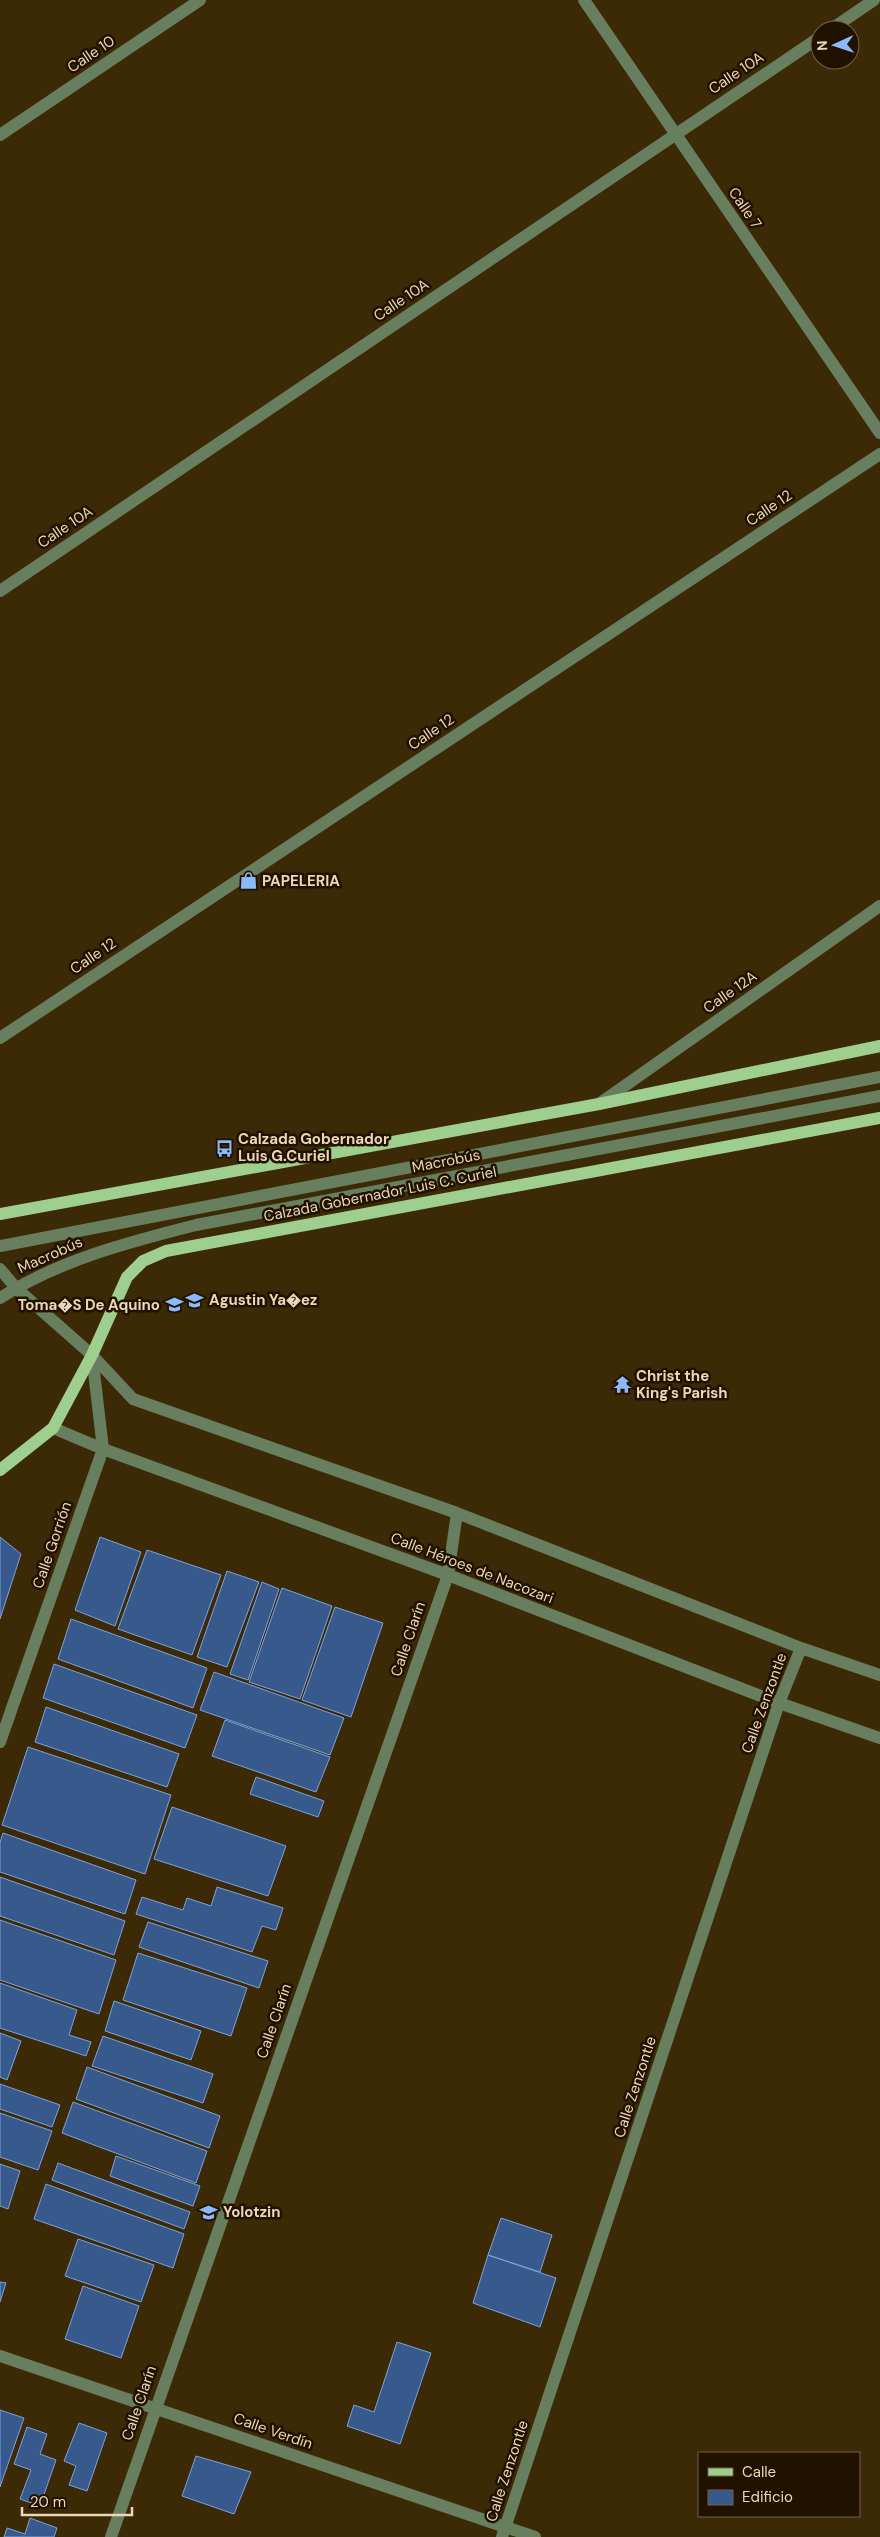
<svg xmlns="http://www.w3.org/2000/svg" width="880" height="2537" font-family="'DM Sans',sans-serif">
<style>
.building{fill:#37598c;stroke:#7ea3dc}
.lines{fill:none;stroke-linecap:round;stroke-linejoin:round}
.minor{stroke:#677e5f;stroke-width:12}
.major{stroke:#9ecf8f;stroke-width:12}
.labels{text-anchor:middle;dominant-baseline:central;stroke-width:5;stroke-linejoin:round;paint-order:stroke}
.street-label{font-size:15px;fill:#ebd7b8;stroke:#211200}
.poi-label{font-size:15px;font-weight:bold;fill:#ebd7b8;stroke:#211200;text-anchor:start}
</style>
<rect width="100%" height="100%" fill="#3c2906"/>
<path class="building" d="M0,1537l21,17 -21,65z
M100,1537l41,15 -26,74 -40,-16z
M147,1550l74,25 -29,80 -74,-26z
M227,1571l32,11 -32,85 -30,-10z
M262,1582l17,7 -31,91 -18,-6z
M282,1588l50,18 -32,93 -51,-17z
M335,1607l48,16 -32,94 -49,-17z
M71,1619l136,49 -14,40 -135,-49z
M54,1664l143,51 -12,33 -142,-50z
M214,1672l130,46 -14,37 -130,-45z
M46,1707l133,47 -12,33 -132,-45z
M225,1720l105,37 -14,35 -104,-36z
M28,1747l143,48 -26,79 -143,-49z
M256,1777l68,24 -6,16 -68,-23z
M172,1807l114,39 -18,50 -114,-37z
M3,1833l133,47 -11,34 -125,-42v-30z
M0,1877l125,44 -11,34 -114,-39z
M217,1887l66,21 -7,22 -14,-4 -10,26 -116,-38 6,-17 41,13 4,-12 24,8z
M0,1920l116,40 -17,54 -99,-34z
M148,1922l120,39 -9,27 -120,-41z
M138,1953l109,35 -16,48 -108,-36z
M0,1983l77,27 -8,25 22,7 -5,14 -86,-28z
M114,2001l87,30 -10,29 -86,-29z
M0,2033l21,8 -14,39 -7,-3z
M103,2036l110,38 -10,29 -111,-37z
M87,2067l133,49 -11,32 -133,-49z
M0,2084l60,21 -8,22 -52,-18z
M73,2102l134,49 -11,32 -134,-50z
M0,2113l52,18 -14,39 -38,-13z
M116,2156l84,30 -7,20 -83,-30z
M58,2163l132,49 -6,17 -132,-49z
M0,2164l20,7 -12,38 -8,-3z
M46,2184l138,50 -11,34 -139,-49z
M501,2218l51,17 -12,37 -52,-17z
M78,2239l76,26 -13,37 -76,-26z
M488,2255l68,23 -16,49 -67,-24z
M0,2282l6,1 -6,19z
M83,2286l56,20 -18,52 -56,-19z
M397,2342l34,11 -31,91 -53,-18 7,-21 20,7z
M0,2410l24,8 -24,69z
M79,2423l28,10 -20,58 -18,-6 7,-19 -12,-5z
M27,2427l20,7 -7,20 16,6 -16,46 -20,-7 11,-29 -17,-6z
M196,2456l55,16 -17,42 -52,-18z
M30,2518l27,10 -3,9h-50l3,-9 18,6z"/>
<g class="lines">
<path class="minor" d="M584,0l296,433
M830,30l44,-30
M0,135l200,-135
M0,591l820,-554
M0,1038l880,-584
M599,1104l281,-198
M0,1246l880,-169
M0,1269l16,19 76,67 41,44 324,114 344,135 79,27
M0,1298c59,-38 129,-56 196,-73l684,-129
M53,1428l50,21 345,126 331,128 101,35
M0,1742l103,-293 -11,-94
M0,2356l535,181
M111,2537l337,-962 9,-62
M502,2537l277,-834 22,-55"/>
<path class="major" d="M0,1214l599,-110 281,-58
M0,1470l53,-42 39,-73 35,-78 16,-16 23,-10 714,-133"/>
</g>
<defs>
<symbol id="shop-bare" viewBox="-9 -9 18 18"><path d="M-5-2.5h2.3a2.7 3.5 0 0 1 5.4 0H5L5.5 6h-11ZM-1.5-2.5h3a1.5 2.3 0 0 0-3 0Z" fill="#8cb9fc" stroke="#211200" stroke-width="2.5" paint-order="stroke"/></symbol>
<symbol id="bus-bare" viewBox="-9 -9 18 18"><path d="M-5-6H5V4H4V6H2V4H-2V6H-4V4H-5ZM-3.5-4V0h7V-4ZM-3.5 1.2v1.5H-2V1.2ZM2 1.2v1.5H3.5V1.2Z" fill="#8cb9fc" stroke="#211200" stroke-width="2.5" paint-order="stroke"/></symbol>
<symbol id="school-bare" viewBox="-9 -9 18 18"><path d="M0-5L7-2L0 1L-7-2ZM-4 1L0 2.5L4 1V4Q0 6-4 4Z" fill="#8cb9fc" stroke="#211200" stroke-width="2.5" paint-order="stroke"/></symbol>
<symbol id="temple-bare" viewBox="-9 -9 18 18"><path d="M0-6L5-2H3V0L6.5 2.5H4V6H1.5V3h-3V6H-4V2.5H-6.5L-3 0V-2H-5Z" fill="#8cb9fc" stroke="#211200" stroke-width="2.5" paint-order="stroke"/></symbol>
</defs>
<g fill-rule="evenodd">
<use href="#shop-bare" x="236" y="868" width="25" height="25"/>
<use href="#bus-bare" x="212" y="1136" width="25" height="25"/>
<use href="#school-bare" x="182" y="1288" width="25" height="25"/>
<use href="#school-bare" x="162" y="1292" width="25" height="25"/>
<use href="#temple-bare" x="610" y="1372" width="25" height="25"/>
<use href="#school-bare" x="196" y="2200" width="25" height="25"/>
</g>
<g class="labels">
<g class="street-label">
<text transform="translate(91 54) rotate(-34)">Calle 10</text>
<text transform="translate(736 73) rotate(-34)">Calle 10A</text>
<text transform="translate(745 208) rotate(56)">Calle 7</text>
<text transform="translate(401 300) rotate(-34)">Calle 10A</text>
<text transform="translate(769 508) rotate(-34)">Calle 12</text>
<text transform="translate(65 527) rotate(-34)">Calle 10A</text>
<text transform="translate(431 732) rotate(-34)">Calle 12</text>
<text transform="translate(93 956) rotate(-34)">Calle 12</text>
<text transform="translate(730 992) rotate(-35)">Calle 12A</text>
<text transform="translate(446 1161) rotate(-11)">Macrobús</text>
<text transform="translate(380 1194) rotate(-11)">Calzada Gobernador Luis C. Curiel</text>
<text transform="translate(50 1255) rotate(-24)">Macrobús</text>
<text transform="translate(52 1545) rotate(-71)">Calle Gorrión</text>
<text transform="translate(472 1568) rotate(21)">Calle Héroes de Nacozari</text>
<text transform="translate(408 1639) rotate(-71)">Calle Clarín</text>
<text transform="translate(764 1703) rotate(-70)">Calle Zenzontle</text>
<text transform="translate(274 2021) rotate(-71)">Calle Clarín</text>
<text transform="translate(635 2087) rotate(-72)">Calle Zenzontle</text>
<text transform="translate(139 2403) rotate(-71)">Calle Clarín</text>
<text transform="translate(273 2431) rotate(19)">Calle Verdín</text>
<text transform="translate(507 2471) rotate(-72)">Calle Zenzontle</text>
</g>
<g class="poi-label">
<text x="262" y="881">PAPELERIA</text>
<text x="238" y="1139">Calzada Gobernador<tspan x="238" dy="17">Luis G.Curiel</tspan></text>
<text x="209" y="1300">Agustin Ya�ez</text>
<text x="160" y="1305" text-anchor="end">Toma�S De Aquino</text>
<text x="636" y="1376">Christ the<tspan x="636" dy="17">King's Parish</tspan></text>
<text x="223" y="2212">Yolotzin</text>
</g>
</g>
<rect x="698" y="2452" width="162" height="65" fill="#211200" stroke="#72614a"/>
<rect x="708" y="2468" width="25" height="8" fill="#9ecf8f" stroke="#72614a"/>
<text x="742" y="2477" font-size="15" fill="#ebd7b8">Calle</text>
<rect x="708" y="2490" width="25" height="15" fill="#37598c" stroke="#72614a"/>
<text x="742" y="2502" font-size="15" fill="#ebd7b8">Edificio</text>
<g transform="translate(835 45) rotate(267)"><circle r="24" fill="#211200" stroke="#72614a"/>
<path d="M0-4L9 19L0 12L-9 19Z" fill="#8cb9fc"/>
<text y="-8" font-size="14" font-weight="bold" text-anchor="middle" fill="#ebd7b8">N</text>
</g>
<path d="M22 2507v8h110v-8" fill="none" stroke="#ebd7b8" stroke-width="2.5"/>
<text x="30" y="2507" font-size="15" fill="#ebd7b8" stroke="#211200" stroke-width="4" paint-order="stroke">20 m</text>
</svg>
